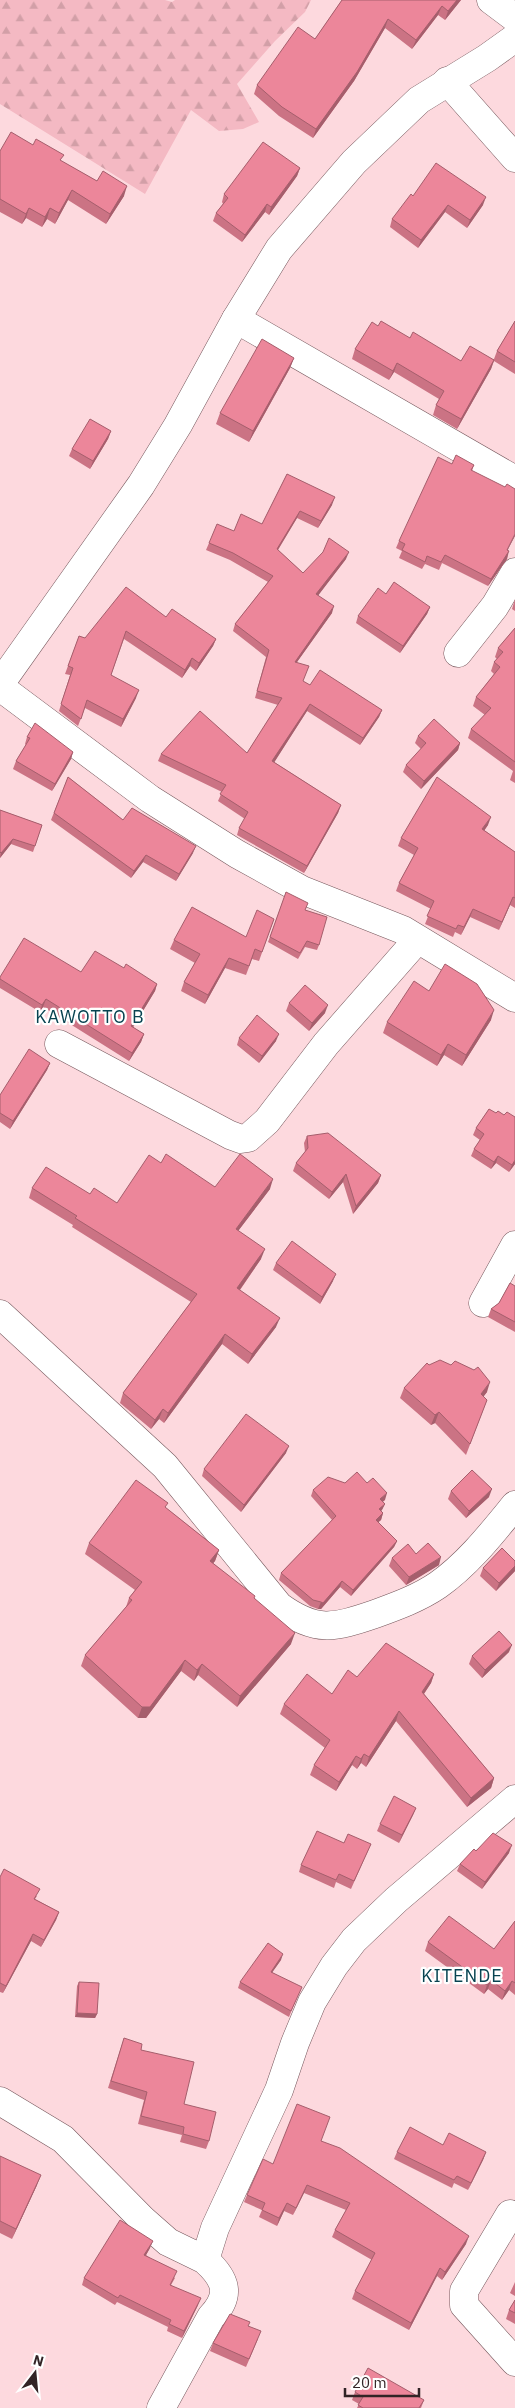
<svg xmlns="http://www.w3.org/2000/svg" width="515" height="2408" font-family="'IBM Plex Sans',sans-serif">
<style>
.forest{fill:url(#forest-firs)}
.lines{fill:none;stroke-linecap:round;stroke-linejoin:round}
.street-casing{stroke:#76585d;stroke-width:29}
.secondary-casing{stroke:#76585d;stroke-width:29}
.street{stroke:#fff;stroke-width:28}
.secondary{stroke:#fff;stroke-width:28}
.wall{fill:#cb7384}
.shaded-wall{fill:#a55e6c}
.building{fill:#ec869a;stroke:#a55e6c}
.labels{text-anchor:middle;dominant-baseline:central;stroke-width:4.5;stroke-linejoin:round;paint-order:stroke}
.quarter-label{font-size:18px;letter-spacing:1px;fill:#084351;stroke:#fff}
</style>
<defs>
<pattern id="forest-firs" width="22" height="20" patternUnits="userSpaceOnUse" patternTransform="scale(1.25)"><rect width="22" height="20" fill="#f4b9c3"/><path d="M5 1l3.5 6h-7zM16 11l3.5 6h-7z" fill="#d29fa7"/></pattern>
</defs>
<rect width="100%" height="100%" fill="#fdd9de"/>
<path class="forest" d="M0,0h165l7,2 3,-2h136l-6,12 -30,29 -38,43 22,38 -16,7 -24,2 -28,-21 -46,84 -145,-90z"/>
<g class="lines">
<defs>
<path id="street" d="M491,0l24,18
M447,81l68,77
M236,319l279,161
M458,653l37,-47 20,-34
M0,687l150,112 87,55 65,36 101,40 112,68
M59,1044l171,91 11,4 7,-1 19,-17 59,-77 92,-105
M483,1303l32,-58
M0,1314l165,152 114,140c37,27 55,22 96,8 22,-8 44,-16 63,-29 30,-21 54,-52 77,-80
M0,2101l63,38 80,81 25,22 37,18
M510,2214l-46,77v14l51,57
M161,2408l50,-91c21,-22 15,-38 -6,-57l10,-32 64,-138 16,-47 17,-41 22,-36 20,-26 42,-40 119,-101"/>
<path id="secondary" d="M0,684l141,-199 37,-60 58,-106 43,-70 75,-87 65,-62 68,-42 28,-20"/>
</defs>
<use href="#street" class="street-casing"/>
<use href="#secondary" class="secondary-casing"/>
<use href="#street" class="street"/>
<use href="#secondary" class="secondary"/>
</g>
<path class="wall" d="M342,0h119l-16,20 -7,-5 -26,34 -27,-21 -31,53 -41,57 -34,-22 -25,-22 3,-9 58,-46z
M0,151l61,10 63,35 -18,28 -38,-24 -13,24 -8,-5 -5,8 -16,-9 -4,6 -22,-12z
M300,168l-3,8 -28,39 -4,-3 -23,30 -29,-21 3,-8 7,-9 -1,-2 2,-8z
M413,196l70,9 -16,23 -22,-16 -27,36 -28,-21 2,-8z
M515,321v53l-21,-13 -3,8 -34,60 -24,-14 3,-10 3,-6 -45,-27 -5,8 -37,-21 3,-10 23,-23 32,12 51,23 33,-2 3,-8z
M294,358l-4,10 -41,74 -33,-18 4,-11z
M111,431l-3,8 -18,30 -21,-13 3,-7z
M452,464l22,1 -2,6 36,79 -1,9 -19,27 -46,-23 -3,7 -14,-6 -3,5 -23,-11 3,-7 -6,-3 3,-7z
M287,474l45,31 -14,23 -21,-10 -19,32 25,23 43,-14 -28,36 14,18 -35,49 6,20 7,3 72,25 -3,7 -19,28 -53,-34 -33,51 67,43 -3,8 -34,60 -67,-38 2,-7 6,-9 -27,-18 4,-9 -64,-31 3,-7 86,-1 31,-48 -23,-7 11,-41 -33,-26 2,-7 33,-42 -38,-22 -24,-10 3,-7 25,-12 28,-7z
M386,594l44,13 -3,7 -27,39 -44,-30 2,-7z
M515,599v12l-3,-2z
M166,617l50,22 -3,7 -17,25 -6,-5 -8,12 -58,-39 -13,36 25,23 -15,29 -36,-19 -7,18 -19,-15 11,-36 -5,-1 14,-38 6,2z
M515,628v155l-5,-3 3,-9 -45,-33 3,-9 14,-14 -12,-9 3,-9 18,-23 -3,-3 3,-9 3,-3 -2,-2 3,-9z
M418,736l42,7 -2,7 -37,39 -18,-17 3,-7 15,-16 -6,-6z
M27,737l46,15 -2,7 -19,32 -39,-22 3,-8 10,-16 -1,-1z
M68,777l55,43 70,33 -17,28 -33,-19 -12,16 -80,-58z
M0,810l42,15 -9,27 -22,-8 -11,14z
M488,825l-4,5 31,22v56l-5,-3 -11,25 -29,-13 -9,18 -6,-3 -2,5 -28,-13 6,-15 -35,-18 3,-8 15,-28 -16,-9 3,-8z
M286,892l19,18 14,35 -2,5 -12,-3 -7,12 -30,-17z
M274,919l-15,42 -7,-2 -6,16 -21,-7 -20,36 -24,-13 3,-9 11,-19 -25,-14 4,-9 72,-3z
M124,968l33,16 -2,7 -22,36 11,7 -3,8 -12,19 -86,-54 -3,5 -40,-24v-11l81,-5z
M429,991l62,29 -29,46 -18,-11 -7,11 -54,-33 4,-11z
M289,1003l36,10 -16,18 -23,-20z
M239,1038l37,3 -17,22 -22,-18z
M50,1063l-3,7 -37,59 -10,-7v-27z
M489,1109l26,55 -6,8 -13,-9 -5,6 -20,-13 3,-7 6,-9 -7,-5 3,-7z
M307,1136l74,39 -3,8 -25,31 -10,-32 -14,17 -36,-28 3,-8 9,-11 -1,-9z
M161,1163l54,24 55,2 -32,42 23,28 -21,31 36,37 -28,37 -26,-20 -58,79 -5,-4 -8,10 -31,-26 3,-10 68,-91 -119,-75 1,-2 -44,-27 3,-10 58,6 27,9z
M276,1263l57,18 -13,23 -47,-34z
M515,1286v46l-27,-15 3,-8 8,-6z
M429,1365l58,27 -4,5 4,3 -21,55 -31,-32 -4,2 -31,-27 4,-10z
M286,1453l-45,59 -39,-36 2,-7z
M345,1483h22l18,17 -2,1 2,3 -4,7 2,2 -2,7 -3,2 19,19 -3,6 -43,49 -11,-9 -19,22h-3l-8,-3 -31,-26 2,-7 51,-53 -21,-24 2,-6z
M451,1491l38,6 -23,21 -18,-19z
M166,1508l53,42 -4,11 -2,2 41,36 37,45 -54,63 -39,-32 -4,6 -13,-10 -35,47h-8l-57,-52 4,-11 41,-48 3,-9 6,-8 -50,-36 4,-11z
M416,1554l23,11 -33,20 -17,-19 3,-8z
M515,1561v10l-19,20 -16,-15 3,-8z
M509,1652l-27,26 -13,-14 3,-8z
M434,1674l-3,9 -7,11 70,84 -3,10 -24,19 -71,-86 -30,46 -5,-4 -4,6 -5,-4 -16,26 -26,-16 4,-10 11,-17 -45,-34 4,-10 48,-10 25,-17z
M416,1808l-3,7 -14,28 -22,-12 3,-7z
M344,1843l27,1 -20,45 -15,-7 -2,6 -35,-16 2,-7z
M476,1851l33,2 -27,36 -25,-18 3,-7z
M0,1877l37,19 -2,3 24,13 -3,8 -15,27 -10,-6 -28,52 -3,-1z
M515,1921v74l-6,-5 -7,10 -14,-11 -4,5 -59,-43 3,-9 66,7z
M281,1960l-9,12 27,20 -10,25 -51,-29 2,-6z
M79,1982l18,32 -2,4 -20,-1 2,-31z
M124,2038l17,12 43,54 25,37 -3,8 -26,-7 2,-7 -44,-11 6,-24 -36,-12z
M321,2141l145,103 -24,36 -5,-4 -28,54 -57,-31 3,-8 17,-31 -40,-23 3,-7 11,-20 -42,-17 -11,22 -9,-4 -7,15 -18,-9 3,-7 -18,-8 3,-7 26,-31z
M443,2145l43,7 -3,8 -15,30 -14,-7 -2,5 -58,-29 3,-7z
M0,2156l37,29 -25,54 -12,-6z
M150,2248l-4,7 29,23 -4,7 27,20 -16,33 -15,-7 1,-4 -51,-25 -2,3 -33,-20 2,-7z
M515,2282v14l-5,-3z
M515,2300v24l-9,-5 3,-9z
M248,2326l10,13 -12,28 -36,-16 3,-8z
M355,2392l69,8 -3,8h-64l2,-4 -7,-4z"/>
<path class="shaded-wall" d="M457,0h4l-16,20 3,-9z
M442,6l-4,9 -26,34 4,-9z
M388,19l-3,9 -31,53 -41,57 3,-9z
M300,168l-3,8 -28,39 2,-8z
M127,186l-3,10 -18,28 4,-10z
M72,190l-4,10 -13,24 4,-11z
M486,197l-3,8 -16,23 3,-8z
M267,204l-2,8 -23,30 3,-7z
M448,205l-3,7 -27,36 3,-8z
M29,208l-3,10 -4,6 4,-10z
M50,208l-3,11 -5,8 3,-10z
M294,358l-4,10 -41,74 4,-11z
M494,360l-3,9 -34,60 4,-10z
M397,363l-3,9 -5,8 4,-9z
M111,431l-3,8 -18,30 3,-8z
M335,497l-3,8 -14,23 3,-7z
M300,511l-3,7 -23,38 3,-7z
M515,534v2l-11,21 3,-7z
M509,551l-2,8 -19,27 3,-7z
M349,552l-3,7 -32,42 2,-7z
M334,606l-2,7 -40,56 3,-7z
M430,607l-3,7 -27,39 3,-7z
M216,639l-3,7 -17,25 3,-8z
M192,658l-2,8 -8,12 3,-8z
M139,690l-3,8 -15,29 2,-8z
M310,704l-3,7 -37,58 2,-8z
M382,710l-3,7 -19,28 3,-7z
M460,743l-2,7 -37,39 3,-8z
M73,752l-2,7 -19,32 3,-7z
M341,805l-3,8 -34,60 3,-7z
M491,817l-3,8 -8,12 2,-8z
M13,839l-2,5 -11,14 1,-5z
M196,846l-3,7 -17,28 3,-7z
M146,855l-3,7 -12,16 3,-7z
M513,897l-3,8 -11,25 3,-8z
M473,909l-3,8 -9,18 3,-8z
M229,958l-4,10 -20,36 3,-9z
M157,984l-2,7 -26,43 2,-8z
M46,999l-3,8 -3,5 2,-7z
M328,1005l-3,8 -16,18 3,-8z
M494,1010l-3,10 -29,46 4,-11z
M144,1034l-3,8 -12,19 3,-8z
M279,1034l-3,7 -17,22 3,-7z
M448,1044l-4,11 -7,11 4,-11z
M50,1063l-3,7 -37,59 3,-8z
M498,1156l-2,7 -5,6 3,-7z
M515,1160v4l-6,8 3,-7z
M346,1174l-3,8 -14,17 3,-7z
M381,1175l-3,8 -25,31 3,-8z
M273,1179l-3,10 -38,50 4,-10z
M265,1249l-4,10 -27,39 3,-10z
M336,1274l-3,7 -13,23 2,-7z
M280,1318l-4,9 -28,37 4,-10z
M225,1334l-3,10 -58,79 4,-10z
M490,1382l-3,10 -10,13 4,-11z
M163,1409l-4,10 -8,10 4,-9z
M439,1412l-4,11 -4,2 4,-10z
M289,1446l-3,7 -45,59 3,-7z
M492,1489l-3,8 -23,21 3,-7z
M387,1493l-2,7 -7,5 2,-6z
M385,1504l-3,6 -5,5 2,-6z
M383,1513l-2,7 -7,6 2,-6z
M397,1541l-3,6 -43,49 2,-6z
M219,1550l-4,11 -9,11 4,-11z
M441,1557l-2,8 -33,20 3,-8z
M515,1566v5l-19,20 3,-8z
M342,1581l-2,6 -19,22h-3l3,-7z
M295,1633l-4,11 -54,63 3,-11z
M512,1645l-3,7 -27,26 3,-8z
M185,1660l-4,11 -35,47h-8l4,-11z
M202,1664l-4,11 -4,6 3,-11z
M434,1674l-3,9 -12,18 3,-9z
M399,1711l-3,10 -30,46 3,-10z
M364,1754l-3,9 -4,6 4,-10z
M356,1756l-4,9 -16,26 3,-9z
M494,1778l-3,10 -24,19 4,-9z
M416,1808l-3,7 -14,28 3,-8z
M512,1845l-3,8 -27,36 3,-7z
M59,1912l-3,8 -15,27 3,-7z
M33,1934l-2,7 -28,52 3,-7z
M283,1954l-2,6 -12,17 2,-5z
M491,1980l-3,9 -4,5 3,-9z
M512,1981l-3,9 -7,10 3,-9z
M77,2013l20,1 -2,4 -20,-1z
M486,2152l-3,8 -15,30 3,-7z
M41,2175l-4,10 -25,54 4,-10z
M307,2185l-3,8 -11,22 3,-7z
M287,2203l-3,8 -7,15 2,-8z
M469,2236l-3,8 -24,36 3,-8z
M153,2241l-3,7 -8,14 2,-7z
M440,2268l-3,8 -28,54 2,-7z
M201,2298l-3,7 -16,33 2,-7z"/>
<path class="building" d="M342,0h115l-9,11 -6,-5 -26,34 -28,-21 -31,53 -41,57 -34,-22 -25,-22 41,-58 17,12z
M11,132l22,13 3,-6 28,16 -4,5 37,21 6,-10 24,15 -17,28 -38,-24 -13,23 -9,-5 -5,9 -16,-9 -3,6 -26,-15v-48z
M263,142l37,26 -29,39 -4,-3 -22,31 -29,-22 12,-15 -4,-4z
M436,163l50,34 -16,23 -22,-15 -27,35 -29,-21 19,-25 2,2z
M381,321l29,17 3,-6 48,29 9,-15 24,14 -33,59 -25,-14 8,-14 -47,-28 -4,8 -38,-22 17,-27 6,4z
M515,321v41l-18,-11z
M262,339l32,19 -41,73 -33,-18z
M90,419l21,12 -18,30 -21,-12z
M456,455l18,10 -3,5 34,17 2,-3 8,5v45l-8,16 2,1 -18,28 -46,-24 -4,7 -14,-6 -2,6 -23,-12 3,-6 -6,-3 39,-84 14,7z
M287,474l48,23 -14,24 -21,-10 -23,38 26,24 20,-21 6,-14 20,14 -33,42 18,12 -39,56 14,4 -6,15 7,4 10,-15 62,40 -19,28 -53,-34 -38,57 69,44 -34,61 -68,-38 9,-16 -28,-18 6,-9 -65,-31 39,-43 47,42 35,-55 -25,-7 12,-41 -34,-26 38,-48 -40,-23 -24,-10 8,-19 17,7 7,-17 21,10z
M394,582l36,25 -27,39 -45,-30 20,-28 8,6z
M126,587l40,30 6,-8 44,30 -17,24 -7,-5 -7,12 -59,-39 -15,44 28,15 -16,29 -36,-19 -6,19 -20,-15 12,-36 -5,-2 11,-30 6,2z
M515,628v134l-44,-33 20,-21 -15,-11 24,-30 -6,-5 9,-10 -5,-4z
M434,719l26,24 -36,38 -18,-16 20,-22 -8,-7z
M35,723l38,29 -18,32 -39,-23 14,-23 -3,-1z
M68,777l55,43 9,-12 64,38 -17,28 -33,-19 -12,16 -80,-58z
M437,777l54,40 -9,12 33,23v46l-2,-1 -11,25 -29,-13 -9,18 -6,-2 -2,4 -29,-13 7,-15 -35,-18 19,-35 -17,-10z
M0,810l42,15 -7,21 -22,-7 -12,14 -1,-1z
M286,892l22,11 -3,7 22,7 -8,28 -12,-4 -7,12 -30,-16z
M192,907l54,30 11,-27 17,9 -12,33 -7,-3 -6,17 -20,-8 -21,37 -24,-13 16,-28 -26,-14z
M24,938l57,34 14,-21 29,17 2,-4 31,20 -26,42 13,8 -12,19 -86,-54 -4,6 -42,-26v-2z
M445,964l32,20 17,26 -28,45 -18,-11 -7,11 -54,-33 27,-41 15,10z
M305,985l23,20 -16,18 -23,-20z
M257,1015l22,19 -17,22 -23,-18z
M29,1049l21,14 -37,58 -13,-8v-18z
M489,1109l7,4 2,-2 6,4 3,-3 8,5v43l-3,5 -14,-9 -4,6 -20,-13 10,-15 -8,-6z
M328,1133l53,42 -25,31 -10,-32 -14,18 -36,-29 12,-15 -1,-12z
M166,1154l49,33 25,-33 33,25 -37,50 29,20 -28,39 43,30 -28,36 -27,-20 -57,79 -5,-4 -8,11 -32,-27 74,-99 -122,-76 2,-2 -45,-28 14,-21 44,27 4,-6 23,15 32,-48 12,8z
M292,1241l44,33 -14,23 -46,-34z
M510,1283l5,3v36l-24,-13 8,-6z
M440,1360l11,5 4,-4 19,9 4,-3 12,15 -9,12 6,6 -17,44 -31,-32 -4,3 -31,-27 23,-25 2,2z
M246,1414l43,32 -45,59 -40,-36z
M472,1470l20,19 -23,22 -18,-20z
M357,1472l10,11 6,-5 14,15 -7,6 5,5 -6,5 4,4 -7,7 21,21 -44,49 -11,-9 -19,22 -2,-1 -8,-2 -32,-27 55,-57 -23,-26 15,-13 17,6z
M136,1480l32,23 -3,4 54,43 -9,11 45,35 -1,2 41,35 -55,63 -38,-32 -5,6 -12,-10 -35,47h-8l-57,-52 47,-55 -3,-2 13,-16 -53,-39z
M428,1543l13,14 -32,20 -17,-19 16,-14 8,10z
M502,1548l13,13v5l-16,17 -16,-15z
M499,1631l13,14 -27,25 -13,-14z
M386,1643l48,31 -12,18 72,86 -23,20 -72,-87 -30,46 -5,-3 -3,5 -5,-3 -17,26 -25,-17 16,-25 -46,-36 23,-30 25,20 16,-24 9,7z
M394,1796l22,12 -14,27 -22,-11z
M317,1831l27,12 4,-9 23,10 -17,37 -15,-7 -3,6 -35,-15z
M493,1833l19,12 -27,37 -25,-18 14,-15 2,2z
M4,1869l36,20 -6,10 25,13 -15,28 -11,-6 -27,52 -6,-3v-106z
M449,1916l45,33 21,-28v62l-3,-2 -7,10 -14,-11 -4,5 -59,-43z
M268,1943l15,11 -12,18 31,15 -11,24 -51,-29z
M79,1982l20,1 -2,31 -20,-1z
M124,2038l18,6 -1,6 53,12 -10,42 32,8 -7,29 -26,-7 1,-7 -43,-11 6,-24 -36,-11z
M297,2104l33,13 -9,24 19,7 129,88 -24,36 -5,-4 -29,55 -56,-32 20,-38 -40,-23 15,-27 -43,-18 -11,23 -9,-5 -8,15 -17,-8 3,-7 -18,-8 16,-36 10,5z
M410,2127l33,18 6,-12 37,19 -15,31 -14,-7 -3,4 -57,-28z
M0,2156l41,19 -25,54 -16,-8z
M120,2220l33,21 -9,14 33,16 -7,14 31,13 -17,33 -15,-7 2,-4 -51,-25 -2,3 -34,-20z
M515,2300v13l-6,-3z
M230,2314l20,8 -2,4 13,5 -12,28 -36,-16z
M368,2368l56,32 -5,8h-56l-5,-3 5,-8 -8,-5z"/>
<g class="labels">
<g class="quarter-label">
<text x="90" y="1016">KAWOTTO B</text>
<text x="462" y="1975">KITENDE</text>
</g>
</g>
<g transform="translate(35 2373) rotate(16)" stroke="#ffffff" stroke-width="4" paint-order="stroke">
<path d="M0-4L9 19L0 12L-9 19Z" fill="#322426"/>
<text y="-8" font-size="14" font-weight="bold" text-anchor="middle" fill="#322426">N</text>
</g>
<path d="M345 2388v8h74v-8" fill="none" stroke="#322426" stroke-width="2.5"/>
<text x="352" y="2388" font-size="15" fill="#322426" stroke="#ffffff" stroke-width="4" paint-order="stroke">20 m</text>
</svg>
